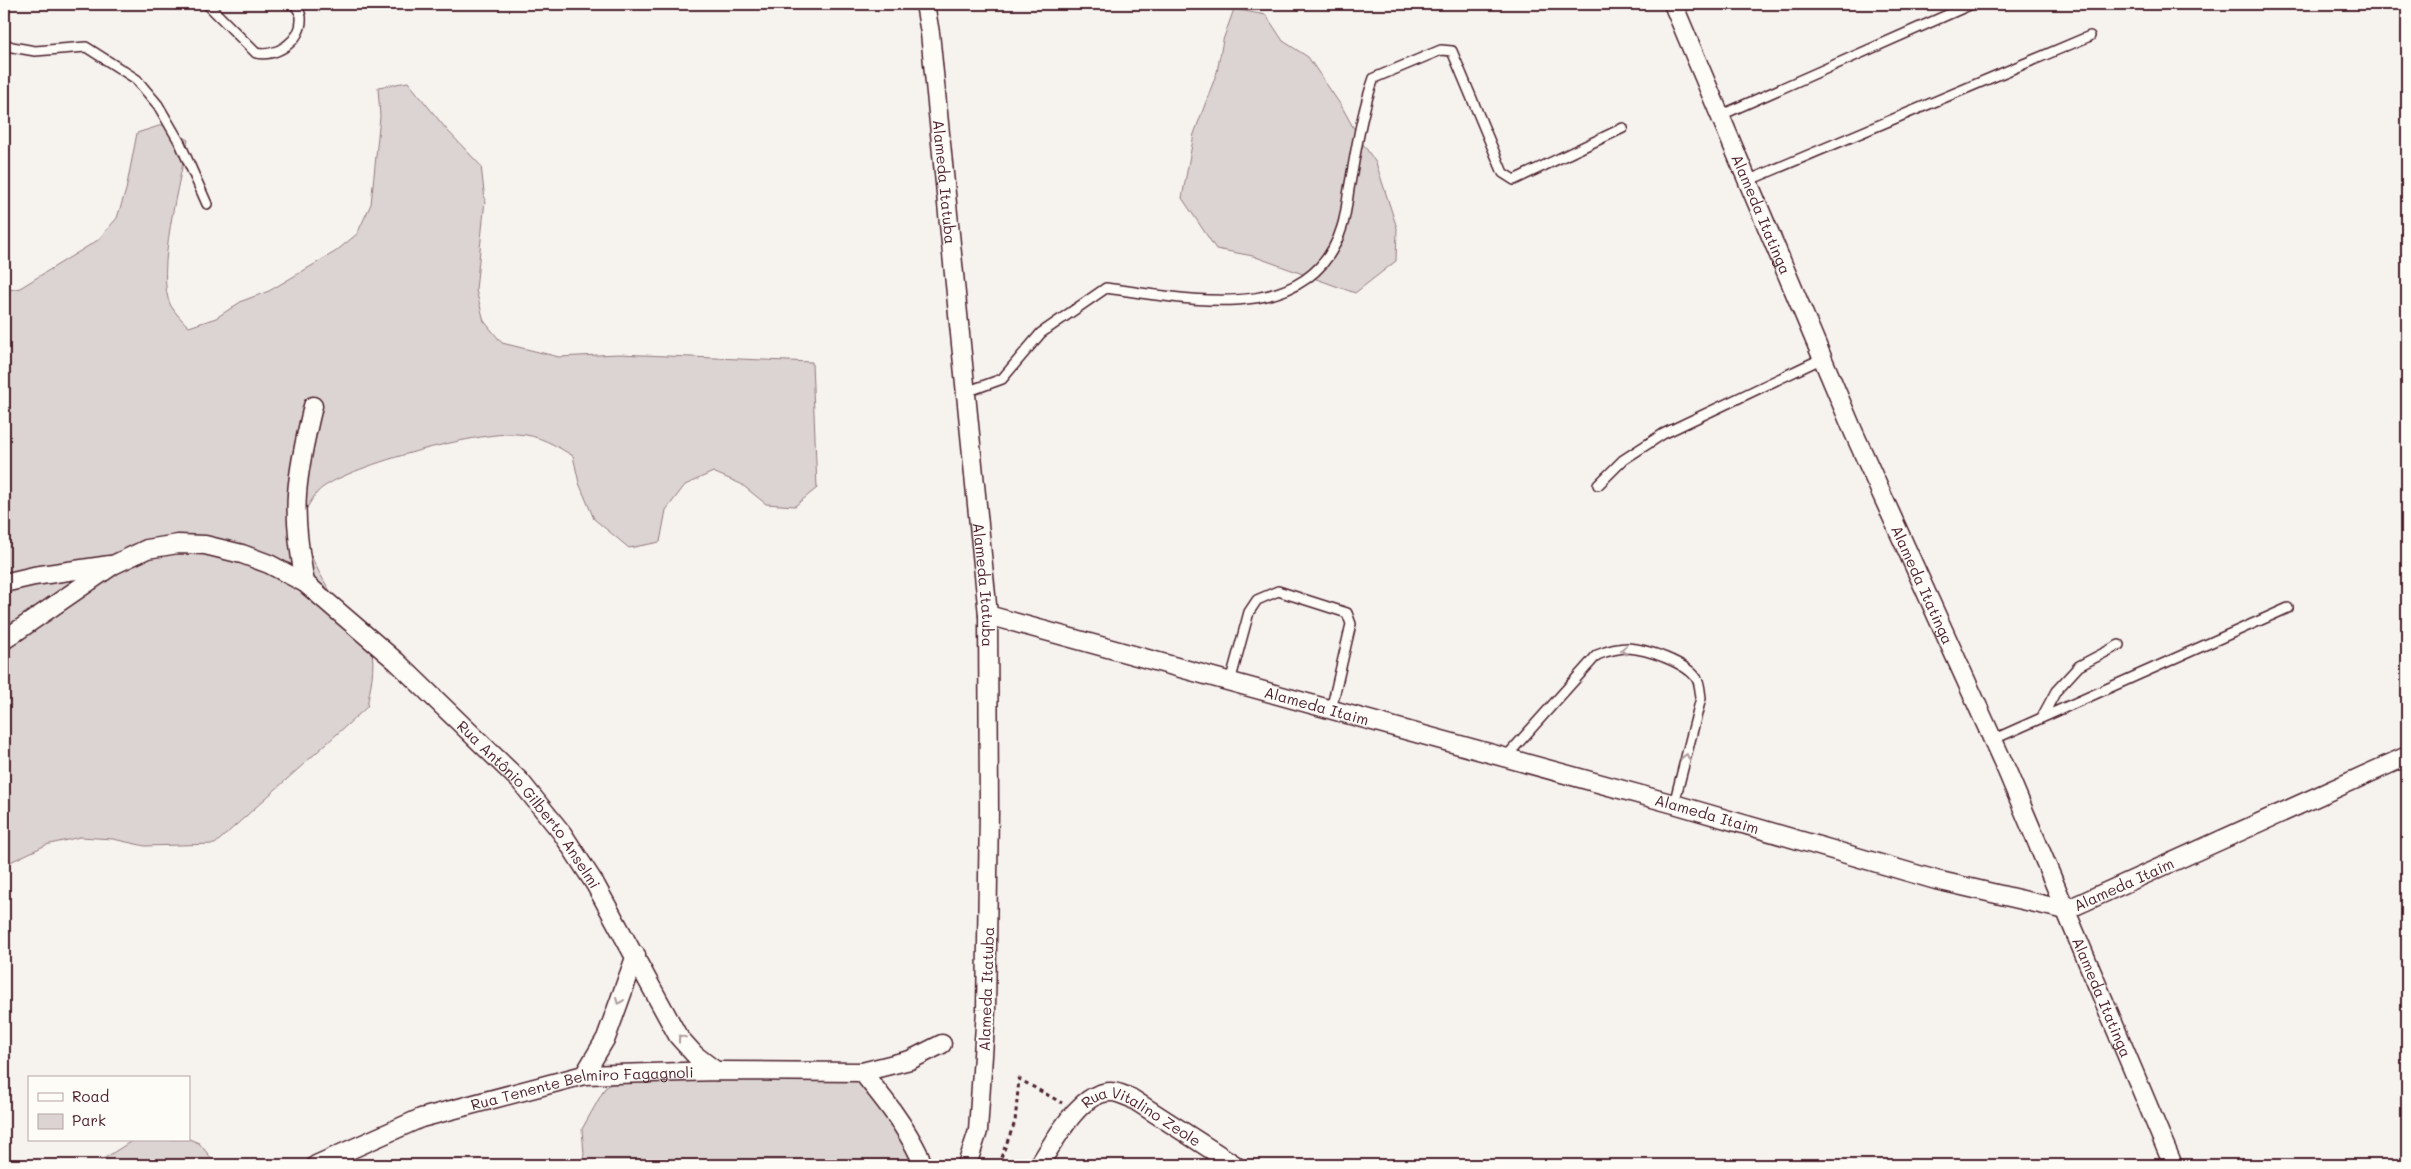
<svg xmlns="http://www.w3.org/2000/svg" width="2411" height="1169" font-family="Mali,sans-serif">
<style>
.green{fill:#dcd4d2;stroke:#937a7e}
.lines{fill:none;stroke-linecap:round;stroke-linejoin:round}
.service-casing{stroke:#4a1f2b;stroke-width:12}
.minor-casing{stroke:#4a1f2b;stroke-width:21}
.path{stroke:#4a1f2b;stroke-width:3;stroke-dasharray:4 4;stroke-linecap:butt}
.service{stroke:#fdfcf7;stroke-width:9}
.minor{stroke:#fdfcf7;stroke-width:18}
.oneway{stroke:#ac999b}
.labels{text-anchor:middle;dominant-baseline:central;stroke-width:4.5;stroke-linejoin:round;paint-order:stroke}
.street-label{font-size:15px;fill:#4a1f2b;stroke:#fdfcf7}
</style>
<rect width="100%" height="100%" fill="#f6f3ef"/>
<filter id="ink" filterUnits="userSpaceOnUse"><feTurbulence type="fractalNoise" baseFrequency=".02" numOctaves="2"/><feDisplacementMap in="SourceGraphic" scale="10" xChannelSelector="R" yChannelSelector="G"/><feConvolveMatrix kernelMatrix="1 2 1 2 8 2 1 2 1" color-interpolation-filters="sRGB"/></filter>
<g filter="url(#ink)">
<path class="green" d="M1234,9l32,6 17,26 25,16 34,50 17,31 17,25 21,65 -1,33 -41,32 -102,-37 -37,-7 -34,-51 12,-64 23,-62 6,-32z
M408,82l39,48 34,36 4,34 -9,90 8,31 18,22 57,14 59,-3 194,8 5,126 -22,18 -29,-2 -25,-20 -28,-12 -28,13 -19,25 -6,32 -31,6 -35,-29 -15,-36 -6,-27c-18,-11 -34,-21 -56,-22 -41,-2 -162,30 -195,54 -6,4 -17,21 -18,28 -6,32 30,82 49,108 5,7 16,15 18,23 5,20 -1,41 -4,60l-152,137 -70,2 -32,-7 -33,-2 -34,8 -42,20v-574l16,-3 78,-48 19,-22 9,-28 11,-57 28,-9 23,16c-7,36 -34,136 -17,166 5,8 12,15 18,21l27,-9 26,-17 27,-10 66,-39 22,-18 14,-30 9,-87 -2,-30z
M630,1071l207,4 29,10 53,80h-338l3,-11 -2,-25 23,-41z
M189,1139l10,4 18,22h-123l39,-25z"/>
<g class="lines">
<defs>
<path id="service" d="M207,4l49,49c20,5 47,-13 45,-36 0,-4 -4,-9 -7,-13
M4,43l8,4 23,4 51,-4 50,32 22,26 22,38 27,61
M1719,116l253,-112
M1747,181l343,-145
M966,392l36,-13 39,-46 65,-45c79,10 205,41 236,-61 4,-12 5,-25 7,-38 7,-37 12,-75 25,-111l67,-28 11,1 51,122 11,7 109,-52
M1598,485l25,-25 40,-26 160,-76
M1230,682l19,-70 8,-12 21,-9 69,22 4,11 -20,86
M2042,717l14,-26 23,-25 40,-21
M1992,740l296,-132
M1505,758l92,-103c10,-4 20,-7 31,-7 19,1 59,15 69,31 3,5 3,13 4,19l-27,106"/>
<g id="minor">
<path id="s1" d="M925,4l5,29 58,582 1,195 -3,200 -8,121 -11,34"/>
<path id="s2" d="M1673,4l181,429 153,338 166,394"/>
<path d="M4,583l30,-7 76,-11"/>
<path d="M305,583c-5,-29 -10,-60 -8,-89 2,-29 9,-59 16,-88"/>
<path id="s3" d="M988,615l686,189 262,76 130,30 341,-154"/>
<path id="s4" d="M4,640l109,-75 34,-16 31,-5 27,1 37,9 27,10 36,19 92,79 123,119 42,52 33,51 83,152 17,19 21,16"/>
<path d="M862,1072l48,-12 32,-16"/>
<path d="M584,1075l22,-37 30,-83"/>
<path id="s5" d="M316,1165l105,-47 163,-43 132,-4 146,1c22,27 43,53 58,85"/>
<path id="s6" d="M1039,1165c16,-24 40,-74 73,-73 6,0 13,4 19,6l104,67"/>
</g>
</defs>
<use href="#service" class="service-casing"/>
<use href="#minor" class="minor-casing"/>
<path class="path" d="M998,1165l17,-43 4,-43 43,24"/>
<use href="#service" class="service"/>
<use href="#minor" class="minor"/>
</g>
<defs><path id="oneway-chevron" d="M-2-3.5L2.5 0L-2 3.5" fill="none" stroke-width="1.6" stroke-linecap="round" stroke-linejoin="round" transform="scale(1.25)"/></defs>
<g class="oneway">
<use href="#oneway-chevron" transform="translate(1624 650) rotate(179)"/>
<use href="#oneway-chevron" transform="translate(1686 757) rotate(-76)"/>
<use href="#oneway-chevron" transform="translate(619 1001) rotate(110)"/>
<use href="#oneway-chevron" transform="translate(681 1038) rotate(-127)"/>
</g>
</g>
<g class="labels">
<g class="street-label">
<text stroke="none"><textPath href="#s1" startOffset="179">Alameda Itatuba</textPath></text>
<text stroke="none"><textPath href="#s2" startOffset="228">Alameda Itatinga</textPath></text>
<text stroke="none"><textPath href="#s1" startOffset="584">Alameda Itatuba</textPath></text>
<text stroke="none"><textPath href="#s2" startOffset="632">Alameda Itatinga</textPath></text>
<text stroke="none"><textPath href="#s3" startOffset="341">Alameda Itaim</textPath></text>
<text stroke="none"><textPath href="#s4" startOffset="652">Rua Antônio Gilberto Anselmi</textPath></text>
<text stroke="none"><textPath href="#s3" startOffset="746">Alameda Itaim</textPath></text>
<text stroke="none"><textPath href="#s3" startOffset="1181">Alameda Itaim</textPath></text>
<text transform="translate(986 989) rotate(-88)">Alameda Itatuba</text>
<text stroke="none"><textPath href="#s2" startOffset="1082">Alameda Itatinga</textPath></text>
<text stroke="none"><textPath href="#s5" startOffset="280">Rua Tenente Belmiro Fagagnoli</textPath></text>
<text stroke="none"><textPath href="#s6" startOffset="142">Rua Vitalino Zeole</textPath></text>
</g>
</g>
<rect width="2411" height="1169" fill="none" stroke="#fdfcf7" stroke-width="20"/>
<rect x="10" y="10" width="2391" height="1149" fill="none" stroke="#4a1f2b" stroke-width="2" filter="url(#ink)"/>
<rect x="28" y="1076" width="162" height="65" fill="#fdfcf7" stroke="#b5a4a5"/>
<rect x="38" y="1093" width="25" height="8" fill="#fdfcf7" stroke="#b5a4a5"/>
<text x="72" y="1102" font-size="15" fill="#4a1f2b">Road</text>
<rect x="38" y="1114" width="25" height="15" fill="#dcd4d2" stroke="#b5a4a5"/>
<text x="72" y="1126" font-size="15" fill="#4a1f2b">Park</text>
</svg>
